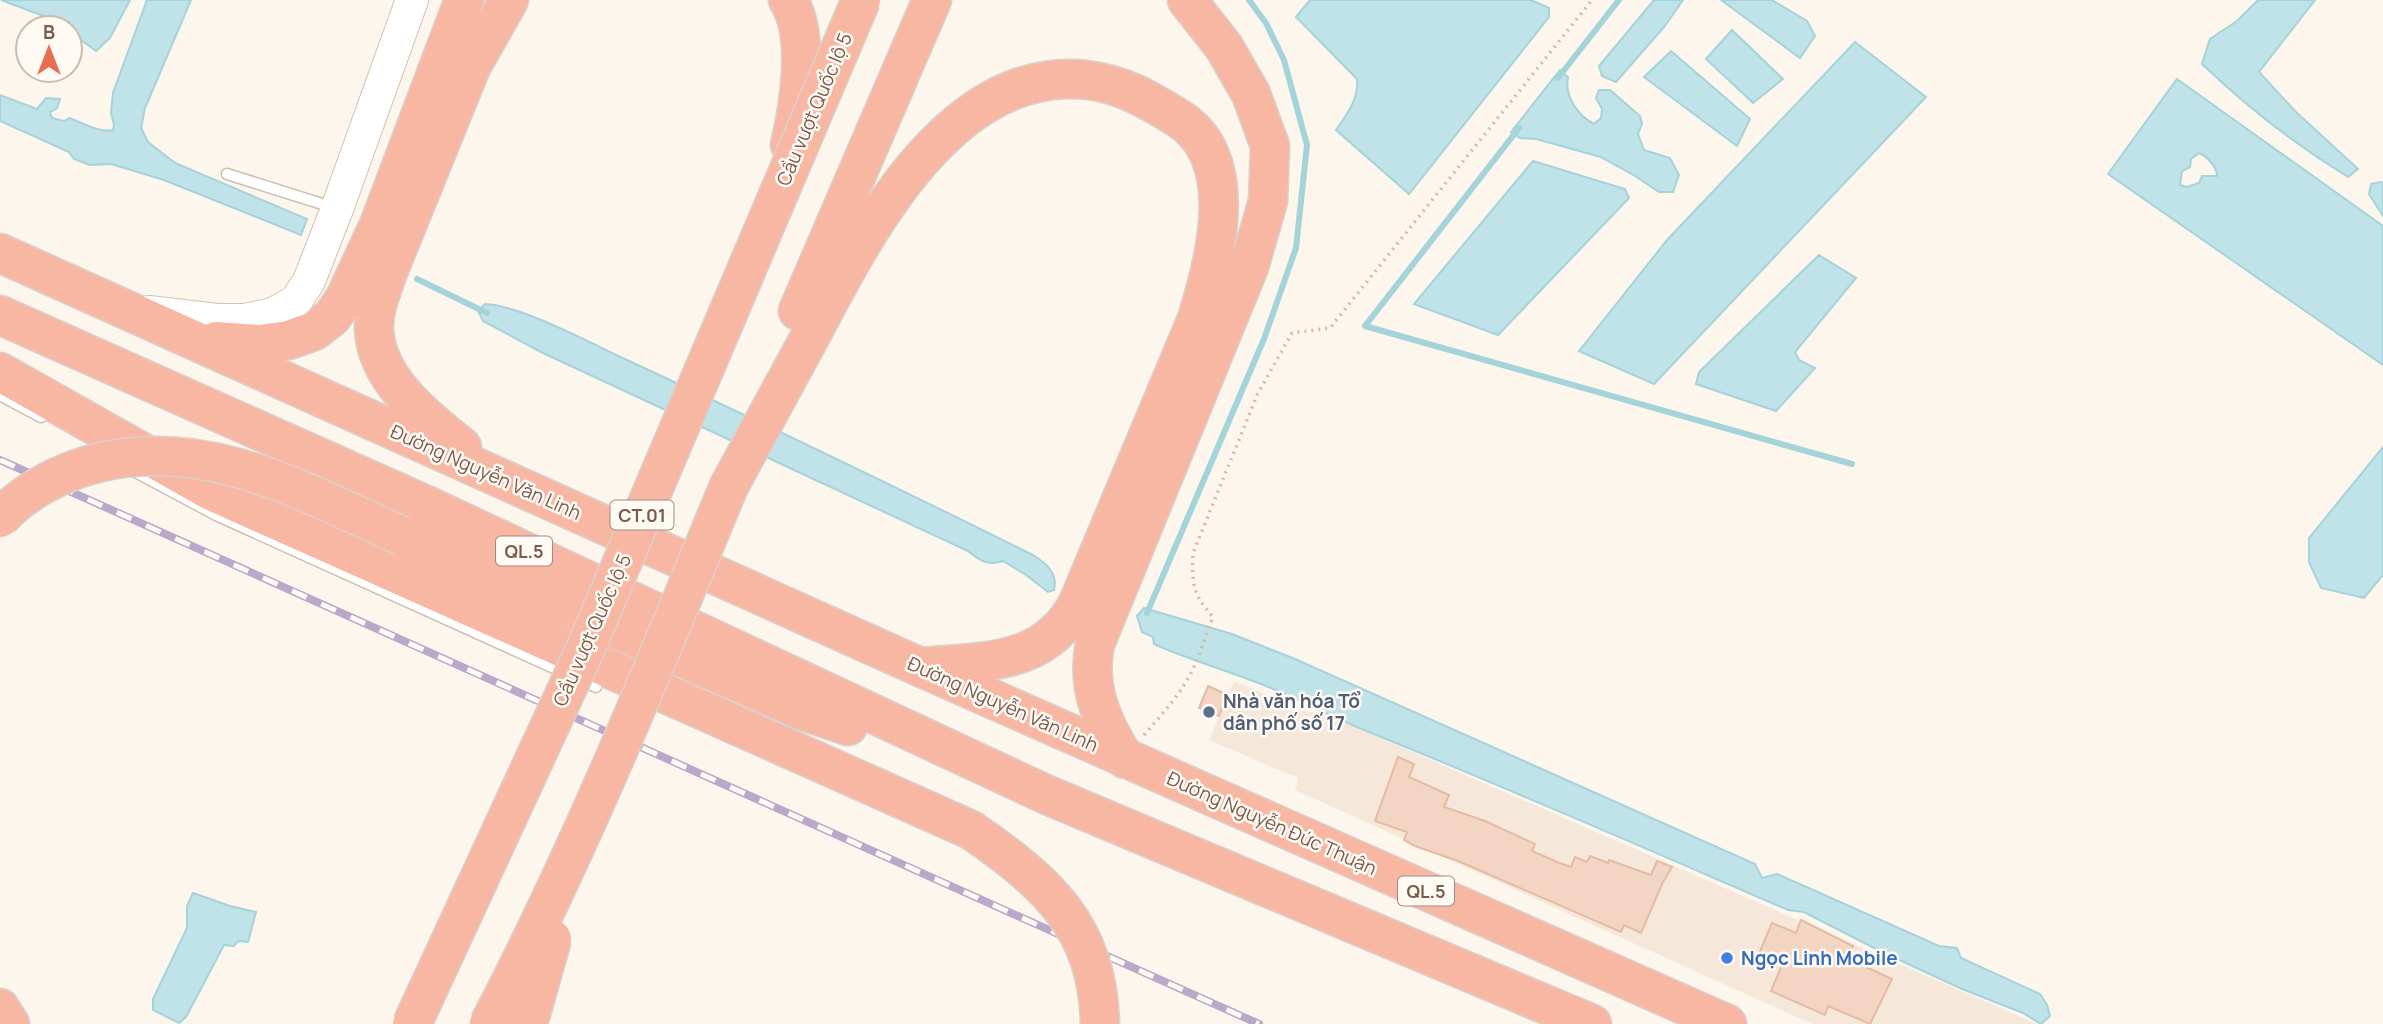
<svg xmlns="http://www.w3.org/2000/svg" width="2383" height="1024" font-family="Manrope,sans-serif">
<style>
.residential{fill:#f5e8da}
.water{fill:#bfe3e8;stroke:#a5d3da;stroke-width:2;fill-rule:evenodd}
.lines{fill:none;stroke-linecap:round;stroke-linejoin:round}
.stream{stroke:#a5d3da;stroke-width:6}
.building{fill:#f3d5c3;stroke:#e6bba3;stroke-width:2}
.lane-casing{stroke:#d1beb0;stroke-width:13}
.secondary-casing{stroke:#d6c0b0;stroke-width:34}
.highway-casing{stroke:#dad1cd;stroke-width:41}
.path{stroke:#d9b8a5;stroke-width:3.5;stroke-dasharray:2 5;stroke-linecap:butt}
.lane{stroke:#fff;stroke-width:10}
.secondary{stroke:#fff;stroke-width:32}
.highway{stroke:#f7b7a3;stroke-width:38}
.rail-casing{stroke:#b9a8c9;stroke-width:8}
.rail{stroke:#fffaf3;stroke-width:5;stroke-dasharray:16;stroke-linecap:butt}
.highway-bridge-casing{stroke:#dad1cd;stroke-width:41;stroke-linecap:butt}
.highway-bridge{stroke:#f7b7a3;stroke-width:38}
.service-dot{fill:#5c6f8a;stroke:#fffaf3;stroke-width:2.5}
.shop-dot{fill:#3f7fe0;stroke:#fffaf3;stroke-width:2.5}
.labels{text-anchor:middle;dominant-baseline:central;stroke-width:5;stroke-linejoin:round;paint-order:stroke}
.shield{fill:#fffaf3;stroke:#a28b7f;stroke-width:2}
.shield-label{font-size:18px;font-weight:bold;fill:#7a5c4d}
.street-label{font-size:19px;fill:#7a5c4d;stroke:#fffaf3}
.service-label{font-size:19px;font-weight:bold;fill:#4e5e75;stroke:#fffaf3;text-anchor:start}
.shop-label{font-size:19px;font-weight:bold;fill:#366cbe;stroke:#fffaf3;text-anchor:start}
</style>
<rect width="100%" height="100%" fill="#fdf6ec"/>
<path class="residential" d="M1234,681l74,31 15,1 714,311h-225l-517,-234 3,-12 -89,-38z"/>
<path class="water" d="M1,0h129l-20,38 -14,13 -26,-19v-4h-6l-15,-10z
M147,0h44l-46,108 -4,20 7,14 27,21 132,56 -6,16 -137,-55 -53,-16 -21,1 -16,-6 -5,-7 -69,-31v-26l37,14 9,-11 14,1 -3,9 -7,4 2,6 12,3 5,-3c14,5 30,15 44,12l1,-5 -3,-12 2,-20z
M1310,0h221l18,8v9l-140,177 -73,-64c11,-16 23,-31 21,-51l-61,-62z
M1654,0h29l-18,26 -49,56 -14,-6 -3,-10z
M1721,0h51l35,21 8,15 -15,22z
M2258,0h57l-56,72 37,40 62,57 -10,8c-52,-32 -101,-70 -146,-113l8,-25 27,-18z
M1732,30l51,49 -30,24 -47,-44z
M1855,42l71,55 -272,287 -75,-33 88,-111z
M1671,51l79,68 -13,27 -93,-69z
M1560,70l8,7c-4,19 10,39 26,47l7,-6 1,-9 -6,-11 3,-8h11l30,26 2,8 -4,10 6,16 26,8 9,17 -6,17h-14l-27,-18 -31,-17 -65,-18 -16,-1 -9,-6z
M2177,79l206,147v139l-275,-191zM2199,153c8,3 18,14 18,23h-15l-3,7 -12,4 -7,-2 2,-14 8,-4 1,-8z
M1533,161l92,28 4,9 -131,137 -84,-31z
M2380,182l3,1v33l-14,-22 2,-10z
M1819,255l37,23 -61,74 4,8 16,8 -39,43 -80,-27 3,-12z
M485,304c35,1 107,40 142,56 136,63 271,128 406,195 13,8 25,18 21,35l-6,2 -22,-17 -23,-14c-15,5 -23,0 -35,-10l-425,-198 -60,-32 -5,-10z
M2383,447v128l-19,23 -43,-10 -12,-26v-24z
M1144,608l88,26 63,25 460,205 7,14 15,-4 162,72 18,2 4,10 79,36 7,11 3,11 -9,8 -18,-11 -61,-24 -82,-38 -76,-39 -16,-2c-139,-60 -278,-121 -419,-178 -31,-12 -61,-28 -91,-41 -41,-18 -84,-29 -124,-47l-1,-7 -11,-5 -5,-16z
M193,893l37,13 26,6 -8,30 -10,-1 -4,5 -10,-1 -38,72 -7,6 -26,-13v-11l34,-71v-22z"/>
<g class="lines">
<path class="stream" d="M1558,78l61,-78
M1519,128l-154,198 487,138
M417,279l70,34
M1147,613l117,-274 32,-91 11,-103 -23,-85 -18,-37 -17,-23"/>
</g>
<path class="building" d="M1208,686l20,9 -9,21 -20,-8z
M1398,757l16,7 -5,13 40,18 -5,12 41,14 50,23 -3,7 25,11 14,5 4,-10 12,5 3,-6 18,7 1,-3 42,15 6,-14 15,6 -9,15 -22,51 -17,-8 -3,7 -163,-71 -43,-15 -11,-6 3,-8 -32,-11z
M1801,920l52,26 -5,12 21,8 -1,2 24,11 -22,45 -42,-18 -3,9 -54,-24 11,-26 -24,-9 14,-33 24,10z"/>
<g class="lines">
<defs>
<path id="lane" d="M227,174l108,34
M0,395l41,22
M130,469l86,46 380,172"/>
<path id="secondary" d="M149,312l68,8h28l28,-6 23,-13 13,-20 28,-72 75,-209"/>
<path id="highway" d="M788,0c23,35 11,107 2,145
M0,253l920,414 807,357
M798,311l134,-311
M0,315l426,190 619,289 547,230
M216,341l43,3 30,-4 25,-9 18,-14 13,-19 34,-73 85,-225
M0,372l211,119 760,339
M462,447c-36,-29 -86,-67 -88,-118 -1,-19 8,-39 14,-57l83,-205 38,-67
M729,486c27,-50 54,-99 81,-149 53,-100 139,-273 277,-257 35,4 62,20 91,38 65,40 37,143 19,201l-119,284c-33,63 -94,58 -156,64
M402,536l402,175 44,15
M1125,759c-23,-36 -39,-72 -30,-115l154,-377 19,-66 2,-55 -19,-52 -27,-47 -37,-47
M0,1008l10,16"/>
</defs>
<use href="#lane" class="lane-casing"/>
<use href="#secondary" class="secondary-casing"/>
<use href="#highway" class="highway-casing"/>
<path class="path" d="M1144,735c18,-21 37,-41 49,-66 8,-17 13,-35 20,-52 -21,-24 -21,-33 -20,-64l65,-160 34,-60 38,-5 262,-328"/>
<use href="#lane" class="lane"/>
<use href="#secondary" class="secondary"/>
<use href="#highway" class="highway"/>
<defs>
<path id="rail" d="M0,460l1259,564"/>
</defs>
<use href="#rail" class="rail-casing"/>
<use href="#rail" class="rail"/>
<defs>
<path id="highway-bridge" d="M0,518c25,-27 61,-46 97,-55 111,-27 207,29 305,73
M971,830c75,52 127,96 129,194
M412,1024l173,-374 276,-650
M489,1024c91,-174 165,-357 240,-538
M528,1024l24,-85"/>
</defs>
<use href="#highway-bridge" class="highway-bridge-casing"/>
<use href="#highway-bridge" class="highway-bridge"/>
</g>
<circle class="service-dot" cx="1209" cy="712" r="7"/>
<circle class="shop-dot" cx="1727" cy="958" r="7"/>
<g class="labels">
<g class="shield">
<rect x="610.5" y="500.5" width="63" height="29" rx="5"/>
<rect x="496" y="536.5" width="56" height="29" rx="5"/>
<rect x="1398" y="876.5" width="56" height="29" rx="5"/>
</g>
<g class="shield-label">
<text x="642" y="515">CT.01</text>
<text x="524" y="551">QL.5</text>
<text x="1426" y="891">QL.5</text>
</g>
<g class="street-label">
<text transform="translate(814 109) rotate(-67)">Cầu vượt Quốc lộ 5</text>
<text transform="translate(486 472) rotate(24)">Đường Nguyễn Văn Linh</text>
<text transform="translate(592 630) rotate(-66)">Cầu vượt Quốc lộ 5</text>
<text transform="translate(1003 704) rotate(24)">Đường Nguyễn Văn Linh</text>
<text transform="translate(1272 823) rotate(24)">Đường Nguyễn Đức Thuận</text>
</g>
<g class="service-label">
<text x="1223" y="701">Nhà văn hóa Tổ<tspan x="1223" dy="22">dân phố số 17</tspan></text>
</g>
<g class="shop-label">
<text x="1741" y="958">Ngọc Linh Mobile</text>
</g>
</g>
<g transform="translate(49 49)"><circle r="33" fill="#fffaf3" stroke="#cabbb1" stroke-width="2"/>
<path d="M0-5L12 26L0 18L-12 26Z" fill="#e76f51"/>
<text y="-10" font-size="19" font-weight="bold" text-anchor="middle" fill="#7a5c4d">B</text>
</g>
</svg>
